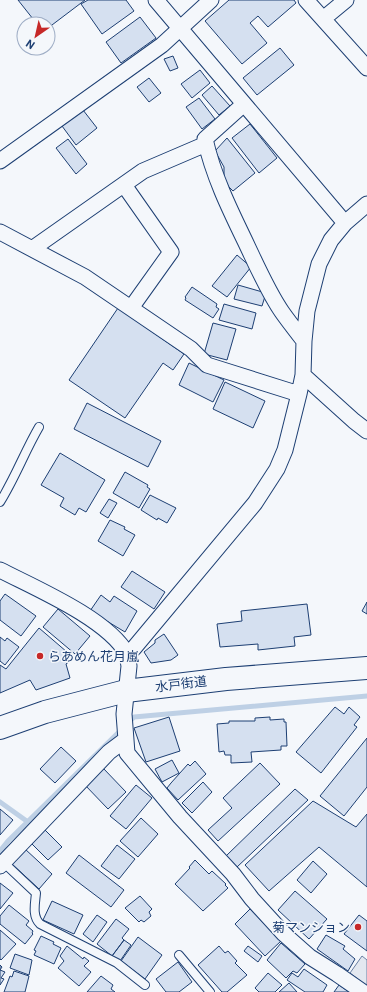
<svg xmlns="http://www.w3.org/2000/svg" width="367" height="992" font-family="Roboto,'Noto Sans JP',sans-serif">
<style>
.parking{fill:#e3e8f0;stroke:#687fa3}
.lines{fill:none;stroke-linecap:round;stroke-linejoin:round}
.stream{stroke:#bed0e5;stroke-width:5}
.building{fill:#d5e0f0;stroke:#1d3f73}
.service-casing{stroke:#1d3f73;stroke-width:10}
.minor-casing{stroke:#1d3f73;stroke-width:17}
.trunk-casing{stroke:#1d3f73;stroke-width:24}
.service{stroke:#f4f7fb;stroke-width:8}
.minor{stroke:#f4f7fb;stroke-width:15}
.trunk{stroke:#f4f7fb;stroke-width:22}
.poi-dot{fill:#c62828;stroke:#f4f7fb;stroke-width:1.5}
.labels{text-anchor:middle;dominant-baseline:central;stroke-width:3;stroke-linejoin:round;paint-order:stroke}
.poi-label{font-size:13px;fill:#1d3f73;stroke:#f4f7fb;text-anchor:start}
.street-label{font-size:13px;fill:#1d3f73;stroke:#f4f7fb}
</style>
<rect width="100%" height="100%" fill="#f4f7fb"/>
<path class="parking" d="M362,956l5,4v26l-17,-13z"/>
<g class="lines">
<path class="stream" d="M128,723l6,-6 233,-21
M0,802l28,20
M0,851l8,-10 114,-112"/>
</g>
<path class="building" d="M18,0h67l-37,28v-4h-11z
M88,0h38l8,11 -32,23 -21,-30z
M229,0h65l2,3 -28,24 -10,-11 -8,7 17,20 -25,21 -37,-43z
M140,17l16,21 -35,25 -15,-21z
M280,48l14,17 -37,30 -14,-17z
M173,56l5,12 -8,3 -6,-12z
M200,70l10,13 -18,15 -11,-14z
M149,78l12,15 -12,9 -12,-15z
M212,86l18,20 -11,9 -17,-20z
M199,98l16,21 -13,10 -16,-22z
M83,110l14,18 -21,17 -14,-19z
M250,124l27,34 -18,15 -27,-35z
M227,138l28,35 -22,18 -9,-9v-15l-9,-16z
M68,139l19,25 -11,10 -20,-26z
M237,255l14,12 -24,30 -15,-11z
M238,285l28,8 -4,13 -28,-7z
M192,287l25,17 -1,3 3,2 -6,9 -28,-18 1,-2 -1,-1z
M224,304l32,9 -4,16 -33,-9z
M118,308l66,46 -11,16 -10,-7 -38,55 -56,-38z
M213,323l23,6 -9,31 -23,-6z
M189,363l35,17 -11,22 -34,-17z
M225,382l40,19 -12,27 -40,-19z
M87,403l74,38 -13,26 -74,-38z
M60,453l45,27 -19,32 -7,-4 -4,7 -15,-9 4,-8 -23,-13z
M125,472l23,13 -1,2 3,2 -11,19 -26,-15z
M150,495l26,13 -9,15 -9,-5 -1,2 -16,-10z
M109,499l8,4 -9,15 -8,-5z
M110,520l15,7 -1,2 11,6 -12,21 -25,-15z
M132,571l33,21 -11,17 -33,-22z
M5,594l31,22 -15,20 -21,-16v-19z
M101,595l9,7 4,-6 23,15 -12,21 -35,-21z
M367,602v12l-5,-3z
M307,604l4,31 -17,2 1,9 -37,4v-6l-38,3 -3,-23 25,-3 -1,-10z
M58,609l32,27 -15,18 -32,-27z
M39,628l35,30 -8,6 4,14 -34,12 -6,-10 -30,13v-28l6,4z
M164,634l14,21 -7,5 -20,3 -7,-11 11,-9v-3z
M0,637l5,4 2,-3 12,9 -14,18 -5,-4z
M335,707l9,7 5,-7 11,10 -6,8 3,2 -36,46 -25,-21z
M169,717l11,34 -34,11 -12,-34z
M270,717v3l14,-1v3h2l1,24h-6v4l-30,2 1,10 -21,1v-8h-6l-1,-4 -5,1 -2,-28 12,-1v-2h26v-3z
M367,738v49l-23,29 -24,-20z
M61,747l15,14 -21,22 -15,-14z
M172,760l7,13 -17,9 -7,-13z
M195,761l11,13 -28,26 -11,-12 4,-5 17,-19 2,2z
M260,763l20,21 -62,57 -10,-11 24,-22 -9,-10z
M103,768l23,24 -18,17 -24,-25z
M203,782l9,10 -20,21 -10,-10z
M136,785l16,13 -26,31 -16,-13z
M295,789l13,11 -71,67 -11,-11z
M313,801l43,26 11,-13v73l-48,-40 -50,44 -24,-26z
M0,809l13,11 -13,15z
M141,818l17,16 -20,23 -18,-16z
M44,829l18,18 -14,13 -17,-17z
M117,845l18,14 -16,20 -18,-13z
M25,849l27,25 -13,15 -27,-25z
M79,855l45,35 -13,17 -45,-34z
M195,860l14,14 3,-3 14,13 -1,1 3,3 -25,23 -28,-27 15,-16 -1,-1z
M313,861l14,13 -16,19 -14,-13z
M0,883l13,10 -13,16z
M295,891l32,28 -18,20 -31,-29z
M140,896l12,13 -3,3 2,4 -7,6 -3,-2 -2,2 -14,-14z
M52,901l31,14 -9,19 -31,-14z
M9,905l20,16 -3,4 7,6 -1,2 1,1 -8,10 -25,-20v-8z
M250,909l31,32 -16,15 -30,-32z
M97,915l10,7 -14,20 -10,-8z
M359,915l8,6v30l-23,-17z
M116,919l13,10 -7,9 2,2 -12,16 -15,-12z
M0,930l16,14 -15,16 -1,-1z
M326,935l19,11 -2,3 12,10 -7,12 -31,-22z
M41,936l13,6 -1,2 8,4 -7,16 -20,-9 2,-4 -2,-1z
M138,937l24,18 -17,24 -24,-18z
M124,940l7,5 -11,16 -8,-5z
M281,943l24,21 -8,9 -4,-2 -7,7 -19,-18z
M67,946l16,13 1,-2 5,4 -5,5 7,6 -12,14 -21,-18 6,-7 -4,-5z
M219,946l6,7 3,-2 9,10 -2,2 12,12 -20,17h-5l-24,-27z
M248,946l14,10 -4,6 -14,-11z
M15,954l17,6 -3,15 -19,-7z
M178,962l14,20 -13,10h-13l-10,-13z
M0,965l2,2 -2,3 5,2 -4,6 3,1 -4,6z
M304,969l23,16 -4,7h-18l-18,-12 5,-7 6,4z
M14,971l15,5 -4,16h-21l6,-16 2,1z
M268,973l14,12 -7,7h-16l-4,-4z
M101,976l12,9 -2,4 4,3h-28z
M289,983l8,9h-18z
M339,985l10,7h-15z"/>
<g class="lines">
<defs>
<path id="service" d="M0,502c15,-24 25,-51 39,-75
M3,862l33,31c-1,11 -4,23 4,31l77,39 28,22
M179,955l31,37"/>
<path id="minor" d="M156,0l189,223
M306,0l61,68
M323,19l23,-19
M244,104l-39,35c8,36 24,69 40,102 11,23 23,51 37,71 7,10 15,20 22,29
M0,161l162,-116 49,-45
M124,185l47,67 -40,56
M0,232l85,45 106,72 16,16 92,29
M32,249l111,-78 63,-27
M303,375l51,46 13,10
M0,570c35,18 108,49 127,84
M0,866l109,-114 16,-12
M363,992l-26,-18 -27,-17 -26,-23 -32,-35 -19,-25 -53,-57 -53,-64 -3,-39 5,-48 -2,-12 7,-6 121,-145 22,-34 8,-19 14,-56 4,-19 1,-34 3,-30 12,-47 12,-24 14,-17 22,-19"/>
<path id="trunk" d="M0,728l45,-16 81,-21 100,-12 141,-11"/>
</defs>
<use href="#service" class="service-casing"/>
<use href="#minor" class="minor-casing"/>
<use href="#trunk" class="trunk-casing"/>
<use href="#service" class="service"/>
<use href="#minor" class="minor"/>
<use href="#trunk" class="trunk"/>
</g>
<g class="poi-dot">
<circle cx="40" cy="656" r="4"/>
<circle cx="358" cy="927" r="4"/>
</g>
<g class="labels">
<g class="poi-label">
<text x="48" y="656">らあめん花月嵐</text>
<text x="350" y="927" text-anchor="end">菊マンション</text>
</g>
<g class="street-label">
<text transform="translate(181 684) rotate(-7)">水戸街道</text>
</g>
</g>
<g transform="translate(36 36) rotate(214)"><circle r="19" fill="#f4f7fb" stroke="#9eadc5"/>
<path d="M0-3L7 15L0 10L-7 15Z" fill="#c62828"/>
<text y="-6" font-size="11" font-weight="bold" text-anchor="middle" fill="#1d3f73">N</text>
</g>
</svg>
